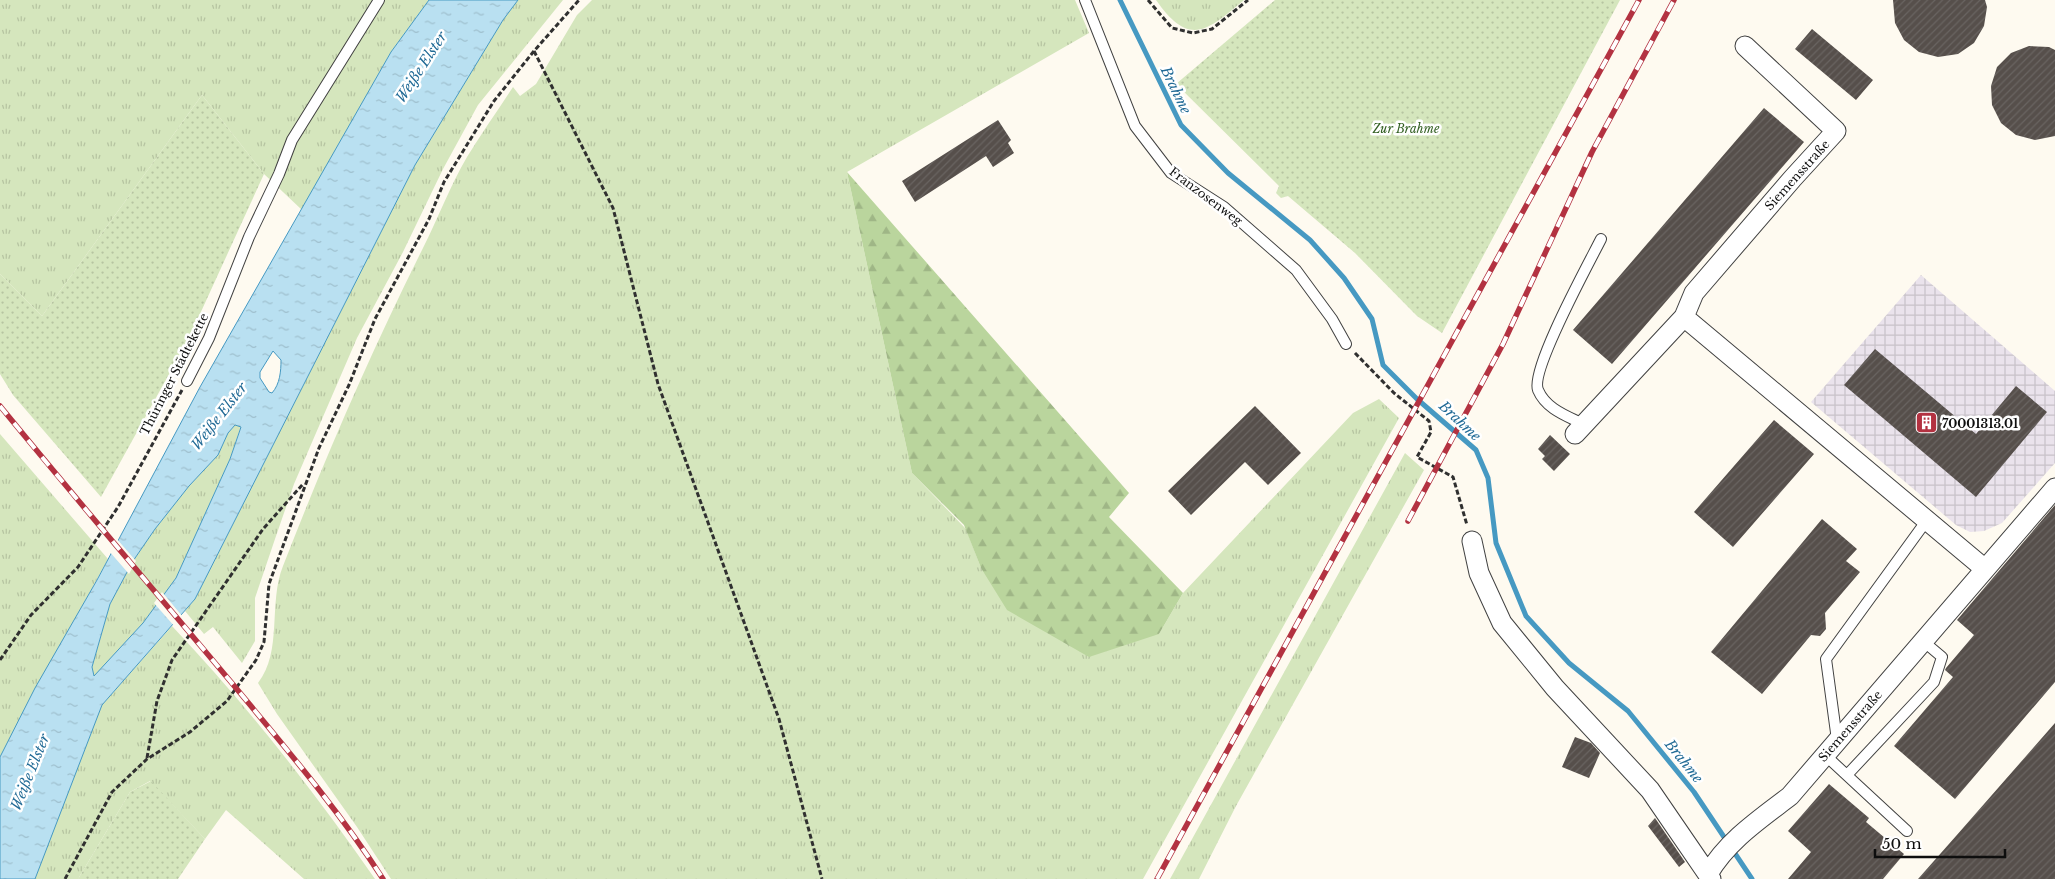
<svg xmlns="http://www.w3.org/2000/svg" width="2055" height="879" font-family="'Libre Baskerville',serif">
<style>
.industrial{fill:url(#industrial-grid)}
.grass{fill:url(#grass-tufts)}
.forest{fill:url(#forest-firs)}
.garden{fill:url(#garden-dots)}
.water{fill:url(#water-ripples);stroke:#4699c2;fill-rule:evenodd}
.pier{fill:#fefaf0}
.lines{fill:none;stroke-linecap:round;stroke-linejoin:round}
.stream{stroke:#4699c2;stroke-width:5}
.building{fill:url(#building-hatch)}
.lane-casing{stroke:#414141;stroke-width:12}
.street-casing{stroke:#414141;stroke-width:21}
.path{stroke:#303030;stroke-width:3;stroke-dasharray:5 2.5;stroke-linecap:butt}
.lane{stroke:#fff;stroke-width:10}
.street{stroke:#fff;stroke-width:19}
.rail-casing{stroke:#b33241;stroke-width:5.5}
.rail{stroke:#fff;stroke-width:4;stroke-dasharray:11;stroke-linecap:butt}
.labels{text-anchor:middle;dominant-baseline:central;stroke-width:5;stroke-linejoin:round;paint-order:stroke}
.park-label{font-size:12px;font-style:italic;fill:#346124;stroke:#fff}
.street-label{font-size:12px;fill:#0e0e0e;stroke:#fff}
.poi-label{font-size:12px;font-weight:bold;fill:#0e0e0e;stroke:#fff;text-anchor:start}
.water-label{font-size:14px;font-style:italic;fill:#226b96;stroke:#fff}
</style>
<defs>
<pattern id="industrial-grid" width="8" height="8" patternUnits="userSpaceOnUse" patternTransform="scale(1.25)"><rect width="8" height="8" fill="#eae3ec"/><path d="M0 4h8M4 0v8" fill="none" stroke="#c8c2c9"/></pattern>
<pattern id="grass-tufts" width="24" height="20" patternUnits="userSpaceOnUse" patternTransform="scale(1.25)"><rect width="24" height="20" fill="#d5e6bd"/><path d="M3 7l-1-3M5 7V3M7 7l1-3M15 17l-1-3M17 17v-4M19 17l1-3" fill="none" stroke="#b6c4a1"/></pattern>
<pattern id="forest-firs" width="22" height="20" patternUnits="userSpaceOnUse" patternTransform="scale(1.25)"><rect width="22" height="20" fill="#bad59d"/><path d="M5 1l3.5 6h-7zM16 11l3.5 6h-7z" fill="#9fb686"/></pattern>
<pattern id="garden-dots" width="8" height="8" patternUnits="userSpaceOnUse" patternTransform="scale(1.25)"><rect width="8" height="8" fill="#d5e6bd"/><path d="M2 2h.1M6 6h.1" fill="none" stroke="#b6c4a1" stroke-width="1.8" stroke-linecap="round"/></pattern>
<pattern id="water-ripples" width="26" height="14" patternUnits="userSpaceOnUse" patternTransform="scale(1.25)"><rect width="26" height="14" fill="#b9e0f1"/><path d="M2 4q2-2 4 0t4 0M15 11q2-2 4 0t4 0" fill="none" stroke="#9ebfcd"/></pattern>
<pattern id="building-hatch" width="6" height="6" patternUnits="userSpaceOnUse" patternTransform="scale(1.25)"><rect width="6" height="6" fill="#564f4b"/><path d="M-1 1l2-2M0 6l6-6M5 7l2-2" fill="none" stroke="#696461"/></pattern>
</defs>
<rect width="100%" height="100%" fill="#fefaf0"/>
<path class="industrial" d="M1921,275l134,116v72l-53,60 -18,8 -14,1 -14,-7 -145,-123z"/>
<path class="grass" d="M0,0h429l-38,52 -89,158 -38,-36 -62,-79 -160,221 -42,-42z
M518,0h45l-85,105 -35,64 -40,83 -46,86 -63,146 -19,55 -20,59v43l-13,22 -29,-36 -9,7 -19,-23 10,-12 220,-434 88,-145z
M592,0h483l14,33 -242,139 65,301 54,56 15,39 178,66 24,-41 170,-180 26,-14 20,19 -256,461h-752l-34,-52 -80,-113 -19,-31c25,-32 10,-80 25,-117 42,-108 88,-214 140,-318 15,-30 27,-62 44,-91 15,-24 31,-47 46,-70l7,9 16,-12 41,-69z
M1156,0h88c-38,32 -55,47 -88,0z
M235,425l6,1 -11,33 -54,119 -33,45 -49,54 -2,-10 18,-63 23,-43 22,-32 34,-43 29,-31 10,-22z
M0,434l108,125 -108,198z
M1405,453l19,17 -188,336 -37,73h-29z
M172,626c74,78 142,165 203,253h-71l-78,-69 -21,29 -55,-58 -20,11 -52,87h-51l75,-174z"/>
<path class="forest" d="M847,172l282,321 -20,24 74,76 -24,41 -70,23 -82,-47 -26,-42 -17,-43 -52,-52z"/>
<path class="garden" d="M1275,0h345l-178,333 -25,-17 -62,-63 -67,-57 -7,2 -5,-5 3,-7 -103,-102z
M202,95l62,79 -75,164 -88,159 -88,-102 -13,-21v-100l42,42z
M151,781l54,58 -27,40h-100l52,-87z"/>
<path class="water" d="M429,0h89l-15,20 -88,145 -220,434 -93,106 -67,174h-35v-122l35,-69 62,-108 103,-193 191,-335zM273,351l8,9c0,11 -1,24 -9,33l-3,-1 -9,-14v-6zM235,425l6,2 -11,32 -54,119 -33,45 -49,53 -2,-9 18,-63 23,-43 22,-32 34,-43 29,-31 10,-22z"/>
<path class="pier" d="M116,538l20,23 -7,13 -20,-23z
M162,592l21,25 -8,10 -21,-24z"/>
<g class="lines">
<path class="stream" d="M1120,0l61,125 47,48 82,67 34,38 28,41 11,46 34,34 59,51 12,28 8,65 30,73 43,47 59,48 66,81 58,87"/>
</g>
<path class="building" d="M1893,0h92l2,7 -3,19 -10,17 -16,11 -20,3 -19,-5 -15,-12 -9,-17z
M1812,29l61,51 -17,20 -61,-51z
M2029,46l20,1 6,3v86l-20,4 -19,-5 -15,-12 -9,-18 -1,-19 6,-19 14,-14z
M1764,108l40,34 -192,222 -39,-34z
M998,120l13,20 -3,3 6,10 -21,14 -7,-11 -71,46 -13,-21z
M1875,349l101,85 40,-48 31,26 -71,85 -132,-112z
M1255,406l46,47 -33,32 -23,-23 -54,53 -23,-24z
M1774,420l40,34 -81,93 -39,-35z
M1550,435l20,19 -16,17 -12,-12 3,-3 -7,-7z
M2055,505v177l-100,117 -61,-53 59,-69 -8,-7 1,-2 28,-33 -17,-15z
M1822,519l35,30 -11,12 14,11 -35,41 1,16 -6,7 -9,-1 -49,59 -51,-42z
M2055,723v156h-137l38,-43z
M1575,737l16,6 9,10 -11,25 -27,-11z
M1829,784l40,34 -3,4 38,32 -21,25h-95l23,-27 -23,-21z
M1655,818l30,44 -6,5 -31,-41z"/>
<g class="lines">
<defs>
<path id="lane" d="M1085,0l50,126 36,47 53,34 72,63 36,49 14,25
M187,381l22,-43 40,-101 30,-63 13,-34 87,-140
M1583,424c-16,-8 -37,-15 -45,-34 -8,-20 51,-127 63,-151
M1837,740l-11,-81 101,-139
M1825,755l82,76
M1847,775l87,-93 8,-25 -19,-16"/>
<path id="street" d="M1684,317l10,-24 99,-115 43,-47 -91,-85
M1575,434l109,-117 301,252
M1472,541l7,32 23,50 53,65 95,102 61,89
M1708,874c19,-33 52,-55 82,-78l265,-308"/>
</defs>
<use href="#lane" class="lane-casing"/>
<use href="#street" class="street-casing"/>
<path class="path" d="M1148,0l24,28 21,5 19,-4 36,-29
M534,51l79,157 45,176 121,335 43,160
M1355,353l39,40 35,28 2,11 -14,25 36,20 14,48
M0,660l31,-45 47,-48 40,-60 64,-117
M147,758l10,-57 15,-41 91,-131 40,-45
M65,879l47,-87 35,-33 43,-27 37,-31 29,-41 8,-18 5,-58 50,-136 30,-63 26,-66 54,-100 15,-37 50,-81 40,-50 45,-51"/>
<use href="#lane" class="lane"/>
<use href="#street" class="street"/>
<defs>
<path id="rail" d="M0,406c76,93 154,184 231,276 53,64 107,127 152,197
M1408,521l95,-177 89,-192 82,-152
M1157,879l482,-879"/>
</defs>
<use href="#rail" class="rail-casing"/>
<use href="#rail" class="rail"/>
</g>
<defs>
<symbol id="building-square" viewBox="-11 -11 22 22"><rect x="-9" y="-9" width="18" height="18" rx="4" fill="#b33241" stroke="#fff"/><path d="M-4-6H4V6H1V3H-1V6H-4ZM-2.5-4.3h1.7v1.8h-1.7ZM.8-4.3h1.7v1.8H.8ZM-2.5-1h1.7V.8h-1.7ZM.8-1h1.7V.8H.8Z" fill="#fff"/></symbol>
</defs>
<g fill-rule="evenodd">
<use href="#building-square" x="1914" y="410" width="25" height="25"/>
</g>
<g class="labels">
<g class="park-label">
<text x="1406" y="128">Zur Brahme</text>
</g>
<g class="street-label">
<text transform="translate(1797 175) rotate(-48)">Siemensstraße</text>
<text transform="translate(1206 196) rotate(37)">Franzosenweg</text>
<text transform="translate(174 374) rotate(-63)">Thüringer Städtekette</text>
<text transform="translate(1850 726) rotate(-49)">Siemensstraße</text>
</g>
<g class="poi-label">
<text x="1942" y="423">70001313.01</text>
</g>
<g class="water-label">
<text transform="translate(421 67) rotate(-57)">Weiße Elster</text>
<text transform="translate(1176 90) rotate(64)">Brahme</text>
<text transform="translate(219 416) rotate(-52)">Weiße Elster</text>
<text transform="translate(1460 421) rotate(43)">Brahme</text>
<text transform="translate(1684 761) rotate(51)">Brahme</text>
<text transform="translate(30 772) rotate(-68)">Weiße Elster</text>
</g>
</g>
<path d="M1875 849v8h130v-8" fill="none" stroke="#0e0e0e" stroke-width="2.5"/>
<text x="1882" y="849" font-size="15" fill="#0e0e0e" stroke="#ffffff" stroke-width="4" paint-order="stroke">50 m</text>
</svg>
